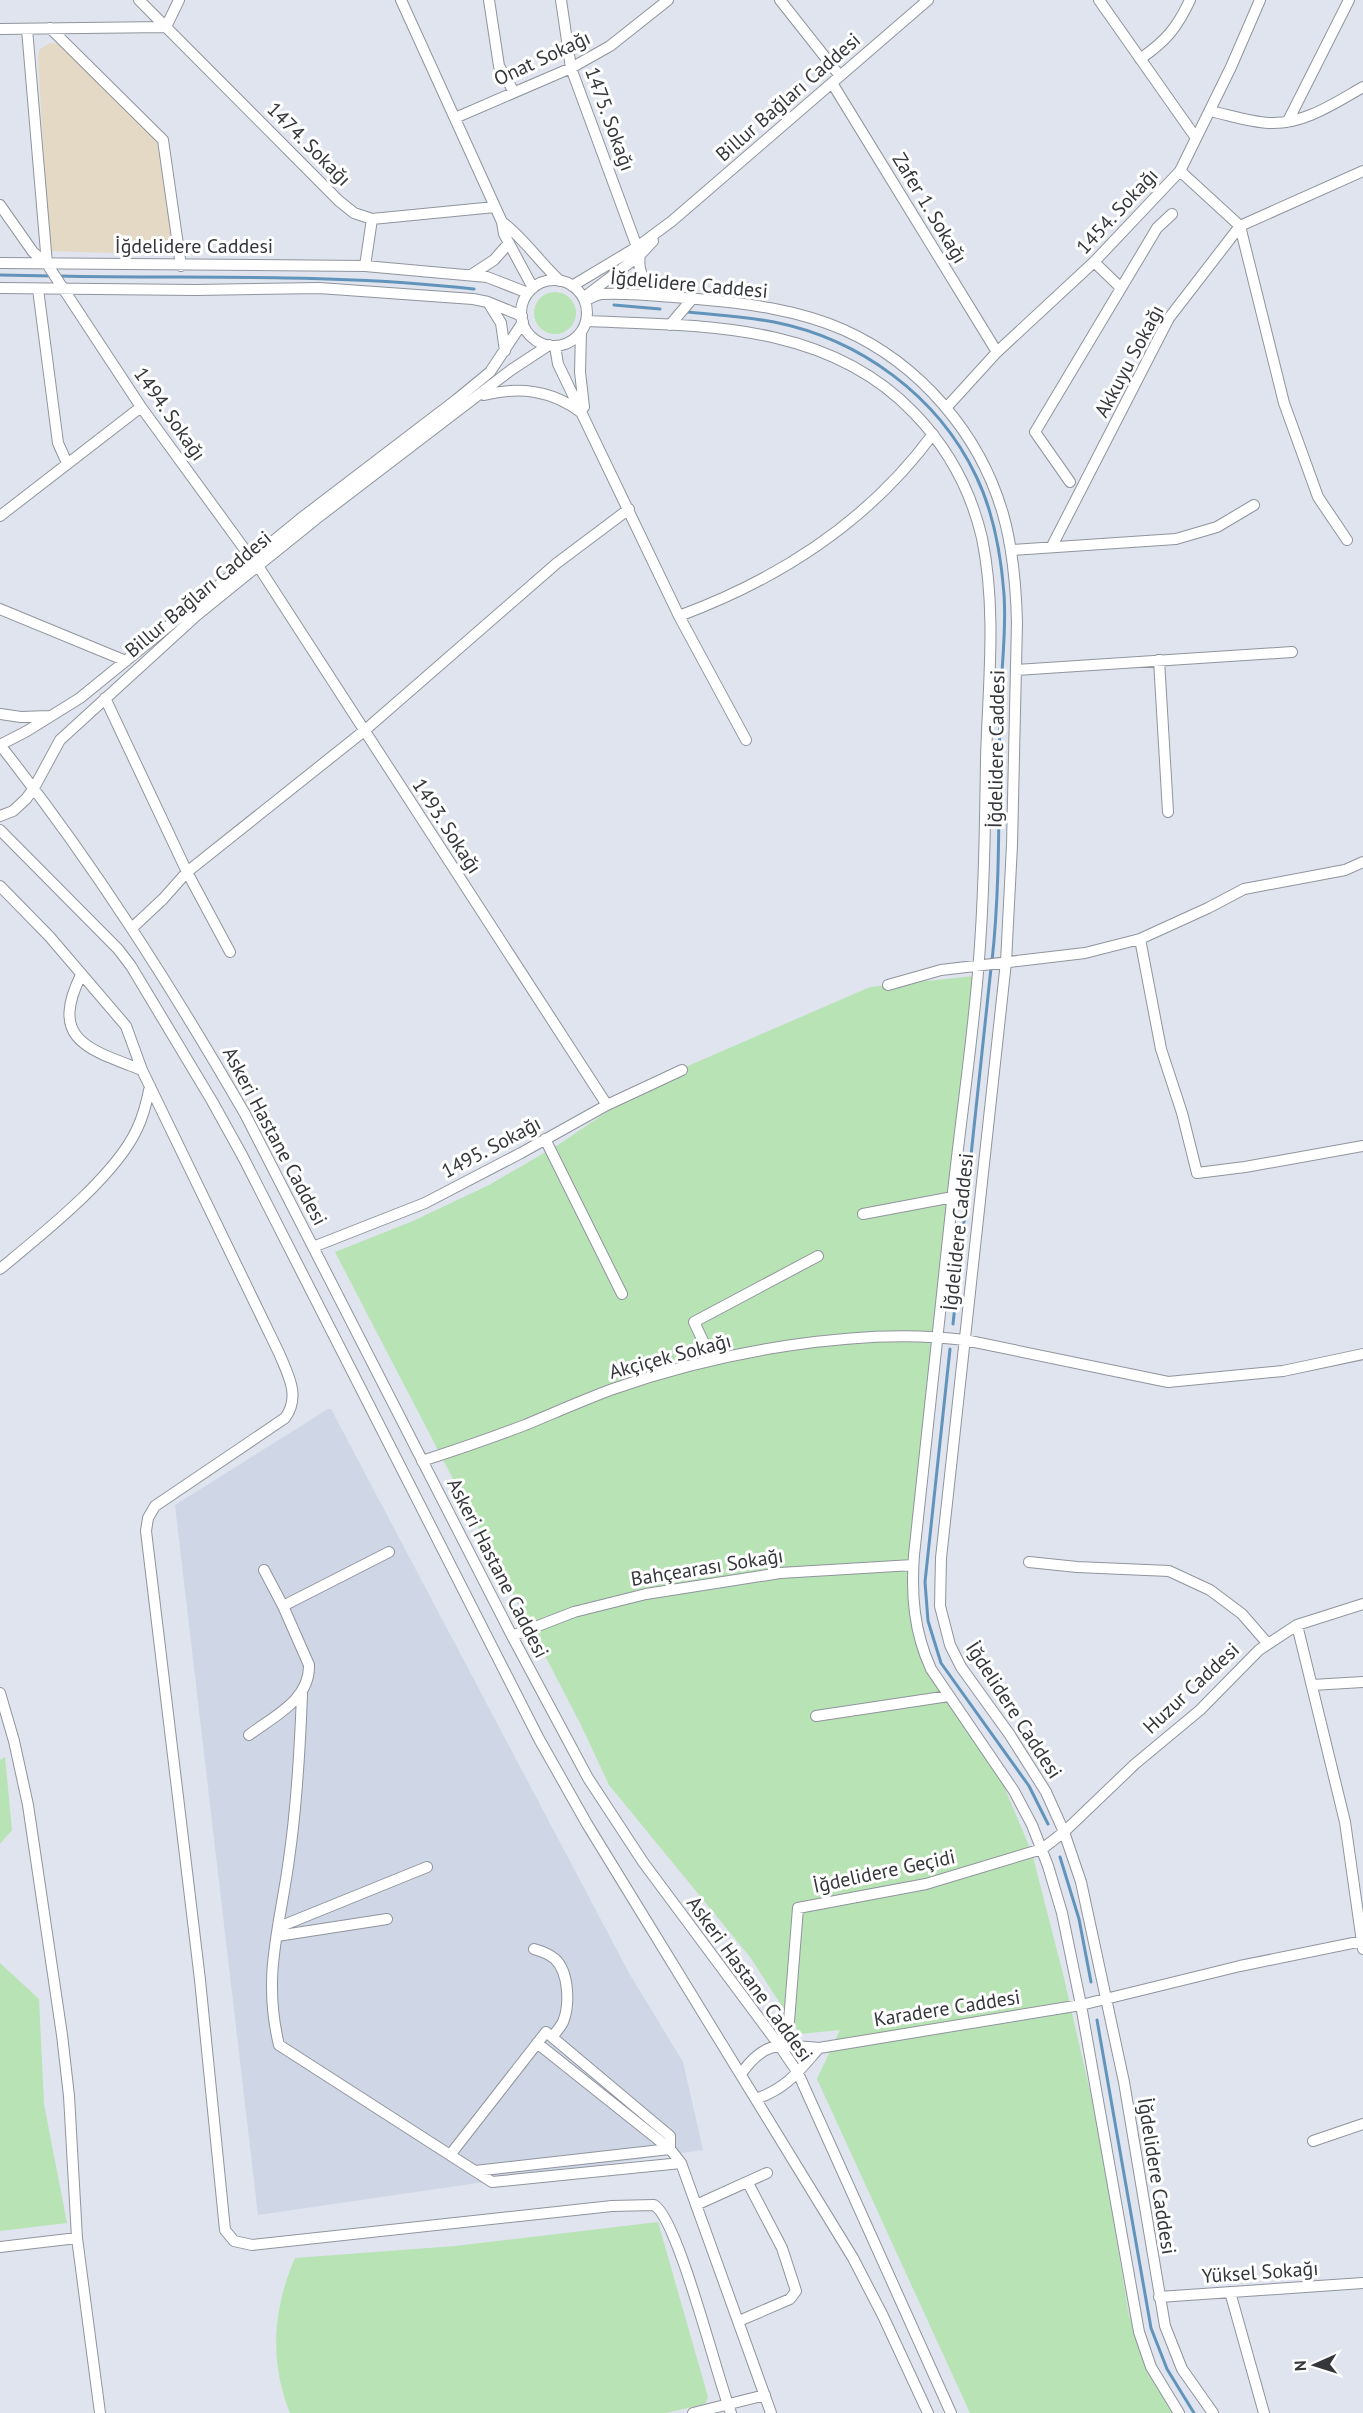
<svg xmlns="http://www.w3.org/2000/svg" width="1363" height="2413" font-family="'PT Sans',sans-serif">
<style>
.built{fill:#cfd6e6}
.education{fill:#e4d9c4}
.green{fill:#b8e3b4}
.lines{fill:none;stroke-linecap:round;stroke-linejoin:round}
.stream{stroke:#6294bb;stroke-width:3}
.minor-casing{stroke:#90949d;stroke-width:12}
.minor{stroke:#fff;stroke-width:10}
.labels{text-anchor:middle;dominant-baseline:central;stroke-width:6;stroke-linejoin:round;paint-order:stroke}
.street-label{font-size:20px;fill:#35373b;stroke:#fff}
</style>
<rect width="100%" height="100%" fill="#dfe4ee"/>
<path class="built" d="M328,1409h3l298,564 54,89 20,88 -445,65 -83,-710z"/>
<path class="education" d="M50,43l8,1 101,99 16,112 -126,-4 -11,-194 2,-8z"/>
<path class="green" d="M534 313a21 21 0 1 1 42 0a21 21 0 1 1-42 0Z
M974,976l-64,579 4,79 7,24 11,23 17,21 54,82 29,69 31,121 29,126 12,63 25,152 16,48 29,50h-204l-153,-334 23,-49 -40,4 -50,-77 -141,-172 -29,-62 -245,-471 78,-31 76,-36 69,-40 93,-63 219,-95z
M5,1757l7,73 -12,14v-84z
M0,1963l39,36 5,105 23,119 -67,8z
M658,2222l50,175 -3,7 -39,9h-376c-21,-51 -17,-105 5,-155l160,-12z"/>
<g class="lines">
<path class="stream" d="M0,275l52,1
M59,276c138,3 277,-3 415,13
M614,305l46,4
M688,312c28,3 58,5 86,10 86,17 164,74 202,154 17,35 25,79 28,118 3,42 -4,81 -4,122 -2,82 1,164 -8,245
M953,1324l38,-356
M950,1349l-25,233 3,39 13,42 88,123 19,38
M1060,1857l19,62 12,63
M1097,2020l54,308 16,41 27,44"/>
<defs>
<path id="minor" d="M139,0l200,201 15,12 18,6 123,-12
M401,0l101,222 2,12 29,54
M489,0l10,66 15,26
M561,0l10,68 66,179
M780,0l60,76
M1099,0l97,138
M166,27l13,-27
M50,28l113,112 18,126
M0,29l166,-2
M27,29l20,235 94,143 110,151
M1140,59c26,-18 37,-31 50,-59
M832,83l165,269
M1210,111c19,4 40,11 59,12 34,2 66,-20 94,-36
M455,118l116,-50 39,-22 58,-46
M1288,121l61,-121
M1180,171l60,55 44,177 34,94 29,43
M0,205l33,47 14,12
M502,222c21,15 38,41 58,59
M640,255c-4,21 9,33 27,40
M1094,262l27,26
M0,263l365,3 122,11 41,16
M365,266l7,-47
M471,275l23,-15 15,-17
M521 313a33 33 0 1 1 66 0a33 33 0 1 1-66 0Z
M572,286l65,-39 35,-26 256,-221
M0,288l195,2 124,-2 154,11 15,3 34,14
M38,289l20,154 9,20
M587,295l53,-40 13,-14
M585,301c5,-3 10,-6 16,-7 30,-2 66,3 96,5 49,4 102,11 147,31 76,34 136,104 159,184 10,35 13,72 14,108l-5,223 -6,117 -65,596 -1,48 10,39 11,22 49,68 36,57 18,40 17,50 43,200 41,244 17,43 31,44
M488,302l13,21 4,28
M586,321c116,5 241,1 328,92 34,35 57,78 68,125 15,73 6,148 4,221 -1,71 -2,142 -8,213 -6,73 -17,146 -25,220 -13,121 -26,242 -39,363 -3,40 0,77 17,114l83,122 18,34 16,41 14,47 19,92 58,327 12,35 28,46
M670,325l22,-26
M581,332l-1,40 4,35
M555,346l3,18 121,252 67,124
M484,395c36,-9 68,-5 98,18
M946,408l51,-56 97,-90 86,-91 51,-104 29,-67
M1070,482l-35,-50 122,-204 15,-14
M0,516l141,-109
M1052,546l117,-228 71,-92 123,-55
M1011,550l165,-11 41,-12 37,-22
M258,566l349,539
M0,609l126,52
M679,616c100,-37 190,-95 254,-182
M1159,660l9,152
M1016,670l276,-18
M105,698l82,174 43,80
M0,714l21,3 29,-1
M0,745c92,116 171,241 245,369l267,522 76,142 55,84 136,183 19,28 153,340
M0,745l27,-14 53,-33 224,-182 152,-116 34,-28 33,-50
M0,816l13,-5 13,-12 8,-11 26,-48 137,-125 119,-96 195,-149 38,-25
M0,830l118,119 13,17 81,135 31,56 296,582 48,85 266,434 30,58 45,97
M0,886l49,50 77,90 16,44 137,283c9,22 22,43 6,65l-130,88 -7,12 -2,13 54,449 25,250 9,11 18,4 360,-39 42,-1c24,13 63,173 77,208
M132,928l31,-29 24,-27 177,-141 193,-168 72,-54
M1140,939l21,110 21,64 15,60 48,-6 118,-21
M81,975c-32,65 7,74 61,95
M888,985l53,-15 144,-17 55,-14 68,-31 36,-19 101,-19 18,-8
M545,1139l77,155
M863,1214l90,-17
M313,1247l112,-44 96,-50 86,-48 75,-35
M0,1269c41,-34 115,-92 137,-140 7,-14 10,-28 13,-43
M712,1360l-18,-38 124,-66
M422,1461c34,-11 69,-23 103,-36 29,-12 58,-25 88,-36 101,-36 246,-63 352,-49l203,42 115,-11 80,-17
M1029,1562l48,5 92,4 41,19 32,24 26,30
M283,1606l106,-54
M1297,1625l48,197 18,127
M512,1636l62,-24 72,-18 134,-21 133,-8
M1312,1685l51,-3
M0,1693l14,48 14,64 34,230 7,61 8,142 23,175
M302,1694c-2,55 -5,110 -13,165 -9,68 -27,116 -10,186l213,137 189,-19
M816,1716l133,-20
M249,1735c25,-19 61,-35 60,-70l-26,-59 -19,-36
M279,1927l148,-60
M277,1936l110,-17
M534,1949c7,2 15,5 21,10 14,13 15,46 8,63 -3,6 -7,10 -11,15
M537,2043l133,106 11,14 90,250
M779,2045l10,-24 9,-113 128,-24 116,-35 22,-17 71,-68 65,-54 59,-60 38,-25 66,-21
M741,2074c24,-35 40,-29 78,-26l262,-43 159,-39 123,-25
M756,2099c31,-11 42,-27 63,-51
M1313,2141l50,-17
M450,2155l96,-123 124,104v13
M475,2171l195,-22
M696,2205l71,-32
M0,2247l77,-9
M1230,2292l34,121
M1159,2297l204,-14
M739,2321l51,-22 6,-8 -14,-43 -34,-65
M693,2413l72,-18"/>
</defs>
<use href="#minor" class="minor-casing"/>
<use href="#minor" class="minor"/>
</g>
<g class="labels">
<g class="street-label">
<text transform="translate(542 58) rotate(-25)">Onat Sokağı</text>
<text transform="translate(788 97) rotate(-41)">Billur Bağları Caddesi</text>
<text transform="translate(610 119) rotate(70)">1475. Sokağı</text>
<text transform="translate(309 144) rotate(45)">1474. Sokağı</text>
<text transform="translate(930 208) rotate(59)">Zafer 1. Sokağı</text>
<text transform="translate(1117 211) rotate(-47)">1454. Sokağı</text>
<text x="194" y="246">İğdelidere Caddesi</text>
<text transform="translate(689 284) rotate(5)">İğdelidere Caddesi</text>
<text transform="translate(1129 361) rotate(-62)">Akkuyu Sokağı</text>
<text transform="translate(170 414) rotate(55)">1494. Sokağı</text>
<text transform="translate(198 594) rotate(-40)">Billur Bağları Caddesi</text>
<text transform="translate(996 749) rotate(-89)">İğdelidere Caddesi</text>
<text transform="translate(447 826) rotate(57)">1493. Sokağı</text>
<text transform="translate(275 1136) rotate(62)">Askeri Hastane Caddesi</text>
<text transform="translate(491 1147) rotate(-28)">1495. Sokağı</text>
<text transform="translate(958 1232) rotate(-84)">İğdelidere Caddesi</text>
<text transform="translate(670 1356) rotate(-15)">Akçiçek Sokağı</text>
<text transform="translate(707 1567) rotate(-9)">Bahçearası Sokağı</text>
<text transform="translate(498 1568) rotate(63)">Askeri Hastane Caddesi</text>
<text transform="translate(1191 1688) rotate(-43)">Huzur Caddesi</text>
<text transform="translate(1014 1710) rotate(57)">İğdelidere Caddesi</text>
<text transform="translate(884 1871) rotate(-12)">İğdelidere Geçidi</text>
<text transform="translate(750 1979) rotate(54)">Askeri Hastane Caddesi</text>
<text transform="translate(947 2008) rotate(-9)">Karadere Caddesi</text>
<text transform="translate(1157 2176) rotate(81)">İğdelidere Caddesi</text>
<text transform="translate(1260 2272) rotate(-4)">Yüksel Sokağı</text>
</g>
</g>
<g transform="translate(1315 2365) rotate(267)" stroke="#ffffff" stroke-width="4.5" paint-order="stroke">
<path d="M0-4.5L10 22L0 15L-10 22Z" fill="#35373b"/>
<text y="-9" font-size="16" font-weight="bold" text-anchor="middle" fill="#35373b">N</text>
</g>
</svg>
